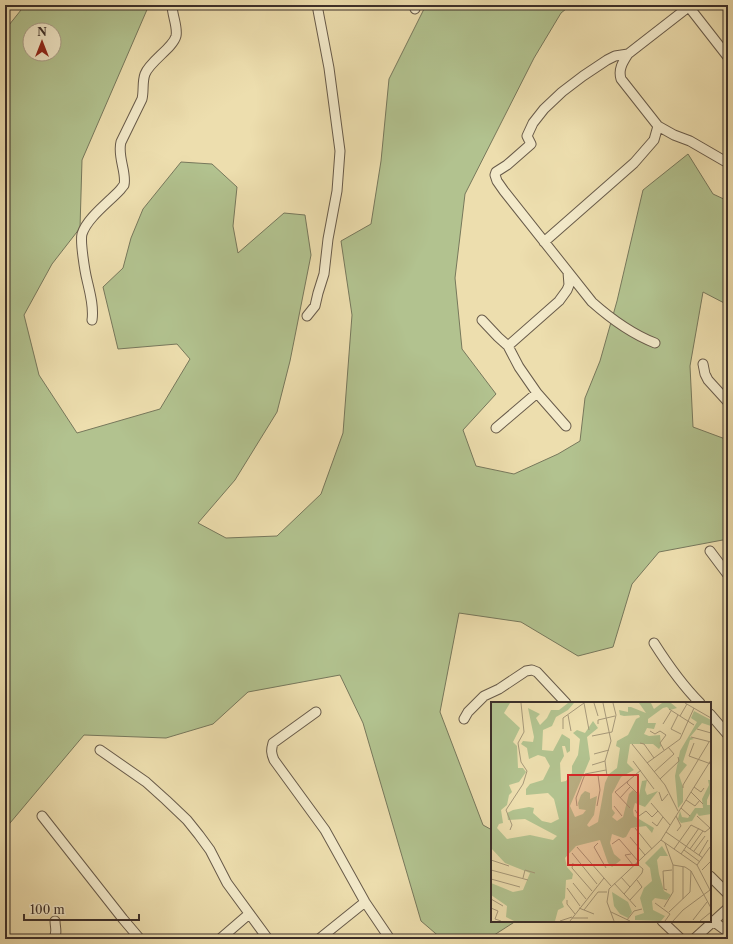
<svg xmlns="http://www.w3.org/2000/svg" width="733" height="944" font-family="'Libre Caslon Text',serif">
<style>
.green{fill:#b2c28f;stroke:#77785c;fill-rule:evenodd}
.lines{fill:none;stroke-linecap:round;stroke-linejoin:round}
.minor-casing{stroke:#685b4a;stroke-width:11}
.minor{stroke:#f3eaca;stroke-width:9}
.inset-road{fill:none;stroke:#a69879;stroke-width:1}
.view{fill:#d62828;fill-opacity:0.15;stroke:#d62828;stroke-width:2}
.inset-edge{fill:none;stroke:#3c2f29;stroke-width:2}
</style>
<rect width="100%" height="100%" fill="#eddeae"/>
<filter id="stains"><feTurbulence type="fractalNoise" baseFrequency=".005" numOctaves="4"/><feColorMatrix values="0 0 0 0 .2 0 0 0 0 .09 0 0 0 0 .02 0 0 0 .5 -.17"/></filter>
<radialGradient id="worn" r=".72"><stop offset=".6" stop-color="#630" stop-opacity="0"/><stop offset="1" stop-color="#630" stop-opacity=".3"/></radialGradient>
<path class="green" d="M25,5h124l-67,155 -2,68 -28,36 -28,51 15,60 38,58 83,-24 30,-50 -13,-15 -59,5 -15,-62 20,-19 8,-30 12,-29 38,-47 31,2 25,23 -4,39 5,27 46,-40 21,2 6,40 -21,106 -13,51 -42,68 -37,43 28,15 51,-2 44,-42 22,-61 9,-118 -11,-74 30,-17 10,-63 8,-82 37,-74h145l-10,8 -27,45 -69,136 -10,84 7,71 34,45 -33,36 13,36 38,8 44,-20 22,-13 5,-43 15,-37 17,-60 26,-111 45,-36 25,40 15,7v104l-25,-13 -13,74 3,61 35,13v99l-69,13 -27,32 -19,63 -35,9 -57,-34 -62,-9 -19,99 43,113 9,5v91h24l-28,18h-46l-21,-18 -58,-198 -23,-48 -92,17 -35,32 -47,14 -82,-3 -79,94v-799zM30,30h24v24h-24z"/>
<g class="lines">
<defs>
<path id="minor" d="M414,5l1,4
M689,7l39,50
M628,54c-5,8 -10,15 -7,25l37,47 16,9 16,6 38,22
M544,242l90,-79 20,-23 4,-14
M307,316l8,-10 3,-13 6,-19 4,-35 9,-48 3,-40 -11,-83 -12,-63
M92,320c2,-13 -2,-27 -5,-40 -2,-8 -7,-38 -5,-46 5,-16 27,-32 38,-44 1,-1 3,-4 4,-5 3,-12 -7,-29 -3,-43l21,-43c2,-8 0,-17 3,-25 5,-13 28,-26 31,-38 2,-9 -4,-21 -4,-31
M482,320l16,17 10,9 11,21 18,26 29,33
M655,343c-23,-9 -45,-25 -63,-41l-88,-111 -7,-10 -2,-6 1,-3 11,-7 24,-21 -4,-8 6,-13 11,-14 18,-17 21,-16 24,-16 8,-4 13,-2 63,-49
M508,346l51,-45 8,-11 2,-5 -1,-13
M703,364l2,10 3,6 20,22
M496,428l41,-35
M710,551l18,24
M654,643c14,22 27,41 46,60
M316,712l-43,31c-2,7 -2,10 1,17l51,70 40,72 25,37
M710,714l18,21
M464,719l4,-7 16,-16 15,-7 27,-18 6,-1 5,2 29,31
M100,750l46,32 20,18 21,20 12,15 11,15 17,33 41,56
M42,816l81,103 17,20
M710,876l18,18
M662,921l19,18
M713,921l15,11
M53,939c5,-5 2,-12 2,-18
M220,939l29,-25
M319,939l46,-37
M694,939l34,-31"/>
</defs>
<use href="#minor" class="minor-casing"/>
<use href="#minor" class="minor"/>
</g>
<g transform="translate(491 702)">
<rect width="220" height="220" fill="#eddeae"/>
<path d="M0,1h19l-6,10 16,15 -7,14 4,4 1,22h5l3,4 -7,10 -10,3 3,7 -3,3 -2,10 -6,5 2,13 -4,1 -2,4 10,11 23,-4 23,5 4,-4 -32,-17 -17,1 -1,-7 6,-3 16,-3 5,1 -1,5 9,8 9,2 8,-4 -5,-20 -6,-6 -22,2v-6l4,-5 13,-4 7,-14 -5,-9 -7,-2 -9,4 -2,-11 -6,-4 2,-3 10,1 1,-5 -6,-29 12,6 -4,4 4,7 7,-7 4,-8h8l9,-7h6l-6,7 -12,7 -4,9 -9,4 -1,20 11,1 9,-17 8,5v12l-3,2 -2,-7h-3l2,10 -4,7 1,19 5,-1 6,-8v-7l6,-11 2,-16 -7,-6 4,-3 8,3 8,-12 5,7 -11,9 3,22 -20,47 5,11 8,-3 3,-4 -7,-1 -1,-6 3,-8 4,-4 5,2v6l7,-3 -3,19 -7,10 2,2 9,-5 7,-39 4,-9 8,-6 3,-20 -4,-2 1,-5 11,-6 8,-16 4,-2 -1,-2 -15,1 -4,-1 -1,-5 9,2v-5h3l15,6 -7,-10h12l3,6 8,-6h9l6,5 -7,2 -3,-3 -4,1 -15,11v4h8l-2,6 -7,-1 -3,6 5,2 11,-1 1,11 -2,3 -6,-5h-23l-3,19 7,7 -13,7 -9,17v15l3,4 -3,4 5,4 6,-4 6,-23 4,-4 6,5 3,-14 5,-1 -2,10 2,5 11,-4 -13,16 -10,-4 -2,7 1,6 20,12 -2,5 -6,-7 -15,2 -5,9 -3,1 -11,-4 -2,9 4,11 7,6 -9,7 -4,-4 -8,-23 -24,6 -11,12 2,9 6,7 -1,5 -6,1 -1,18 -3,4 2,5 -6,3 -3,11h-41l-8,-4 1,-11 -16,-11v-12l22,9 10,-2 7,-17 -25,-10 -14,-15zM203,9l17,9v6l-9,-3 -12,14 4,2 -4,1 -7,22 4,3 -8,10 4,12v15l-5,6 -3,-32 5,-25 17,-29 -6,-4zM217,78h3v11l-4,9v5h4v9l-12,2 -2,-3 -5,8 -11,2 -3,-4 2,-8 2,6 6,1 7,-10h8l-1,-9 7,-14zM171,144l6,10h-8l-3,4 2,14 5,17 7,4 -4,5 -12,-2 -3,3 1,9 12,6 -4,5 -26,-1v-4l9,-3 -4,-15 4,-10 8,-7 -2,-13 -5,-5zM121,190l16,10 4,10 -4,6 -8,-4 -6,-8z" fill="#b2c28f"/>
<path class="inset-road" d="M93,1l5,27M103,1l4,13M112,1l8,38 -6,20 2,15M194,1l26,15M178,7l25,16M77,13l3,16M187,13l-7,14 10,5M189,14l7,-12M107,22v-4l17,-4M172,22l8,-13M72,27v-11l21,-15M206,27l14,4M159,29l5,3 5,-3 6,4 -6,8 4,7M101,34l20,-4 4,-17 -3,-12M200,35l20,5M149,41l4,1 10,14M203,41l-5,13 22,8M141,42l33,41 13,26M103,52l15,-4M142,59l21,28M156,61l33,-24 14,-31M101,63l13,-4M163,70l20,-18 -6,-7M169,77l19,-18 -1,-4M137,79l-1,2 10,10M203,85l7,5 3,-4M192,86v-3l26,-43M168,90l3,9 6,-7M200,90l12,12M129,96l10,-11M195,98l9,6 5,-6M160,101l19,22M86,104l-1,-8 9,-24 21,-4M106,104l3,-16 -2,-15M123,104l8,10M139,106l-15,-16 26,-22M190,106l9,8M144,108l4,6 7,-5 6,6 6,-6M185,114l5,10 -4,5M161,120l5,4 6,-9M144,126l17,21M19,128l2,-5 -6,-15 17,-26 4,-13 -6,-9 -3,-19 6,-11 -3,-29M175,130l37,26M139,135l15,18M170,138l36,25 14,27M107,141l-4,4 12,21M121,142l7,-5 19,22M86,145l34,39M183,147l17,-24 14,7 5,-4 -13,-12M199,147l13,-18M193,148l16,12M203,149l11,-15M81,151l25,31M140,152l-6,1 8,10M190,152l18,-26M208,153l9,-15M0,158l18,6M82,161l-1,5 20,23M182,163l12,2 6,4 20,37M206,163l13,-18M0,168l37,10M211,168l9,-9M130,175l9,10M32,176l2,-8 10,3M0,177l29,8M82,181l13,16M123,181l22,24M76,186l13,18M176,188l-3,-1 -1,-18 9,-1M133,192l18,-21 1,-4 -7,-6M0,197l12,7M192,197v-32M76,198v4l8,10M139,198l12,-13 -5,-7M164,201l15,11 -5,7M173,205l9,-15v-27l-8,-22M0,206l7,3 -3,8 6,2M88,206l15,6M93,208l14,-18h9M120,210l19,9M178,210l21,-20 1,-21M81,216h16M136,218l7,-9 8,-2M202,218l14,-18M69,219l12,-4M79,219l34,-43M123,219l-7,-19 2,-13 52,-49 50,-80M182,219l10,-11 27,-20M209,219l11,-9"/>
<path class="view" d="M77,73h70v90h-70z"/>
<rect width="220" height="220" class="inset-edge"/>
</g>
<rect width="733" height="944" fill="none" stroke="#eddeae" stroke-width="20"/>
<rect x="6" y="6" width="721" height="932" fill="none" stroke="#3c2f29" stroke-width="2"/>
<rect x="10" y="10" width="713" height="924" fill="none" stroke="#3c2f29"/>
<g transform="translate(42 42)"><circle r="19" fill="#f3eaca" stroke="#aa9f8a"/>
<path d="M0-3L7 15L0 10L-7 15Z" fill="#8f2418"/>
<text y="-6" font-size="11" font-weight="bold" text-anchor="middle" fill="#3c2f29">N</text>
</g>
<path d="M24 914v6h115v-6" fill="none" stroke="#3c2f29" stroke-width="2"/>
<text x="30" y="914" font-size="12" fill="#3c2f29" stroke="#f3eaca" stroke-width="3" paint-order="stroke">100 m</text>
<rect width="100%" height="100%" filter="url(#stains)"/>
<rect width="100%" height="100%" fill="url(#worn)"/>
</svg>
